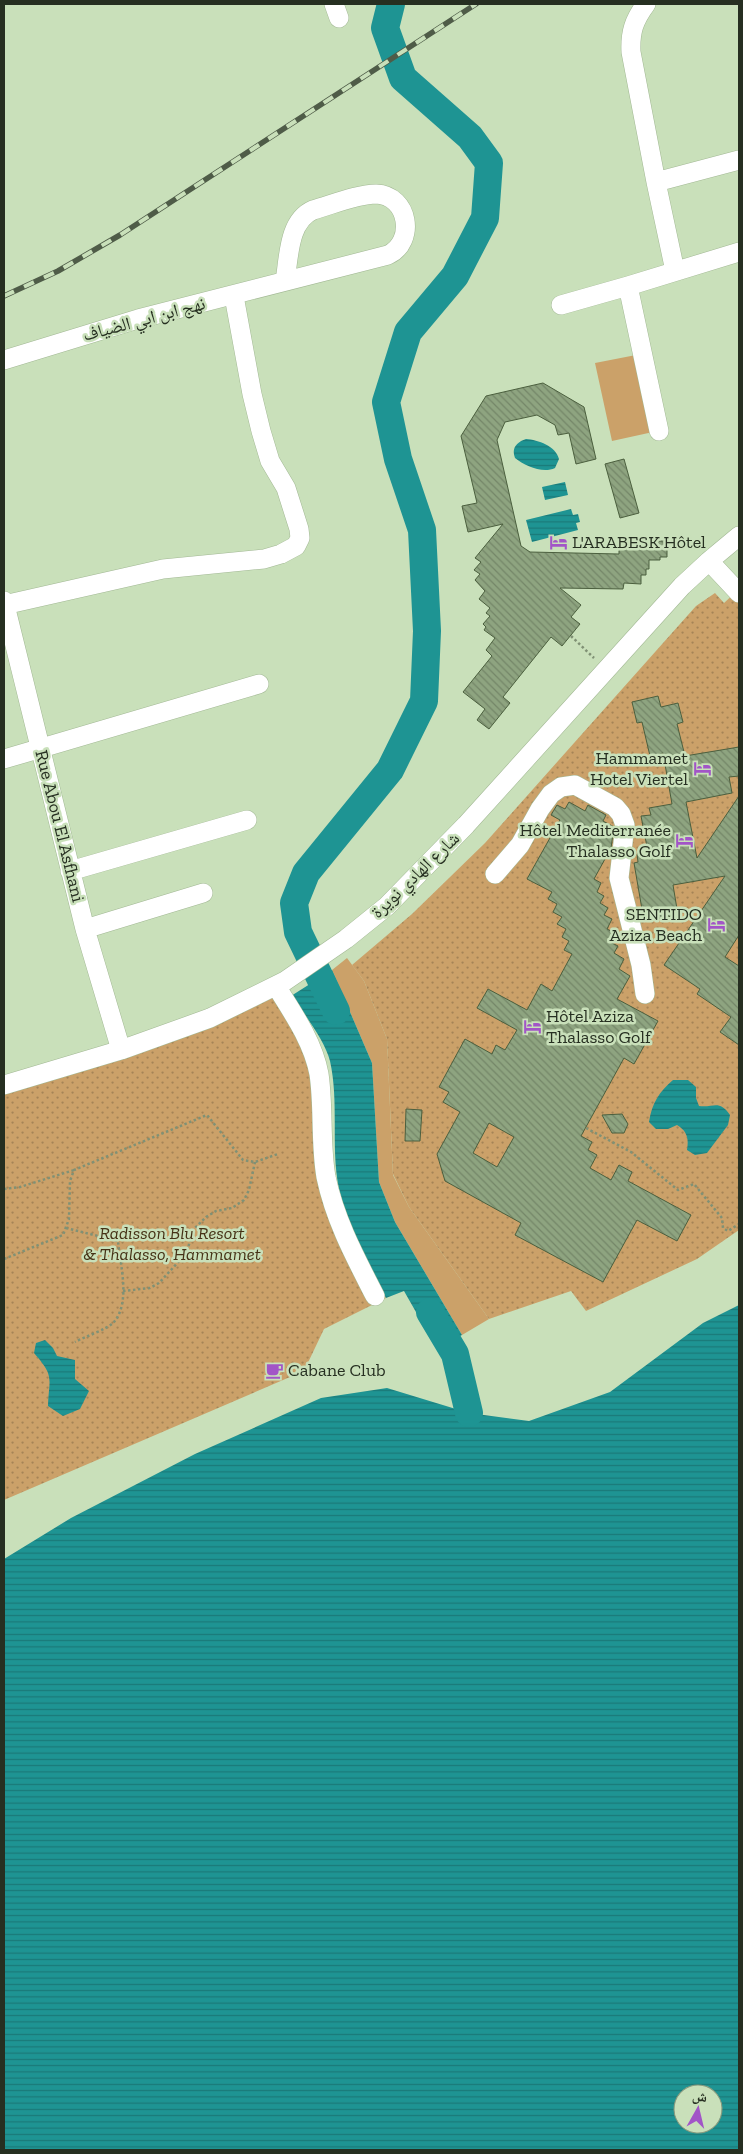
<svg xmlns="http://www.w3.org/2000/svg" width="743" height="2154" font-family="'Zilla Slab','Noto Naskh Arabic',serif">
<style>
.grass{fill:#cba169}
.garden{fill:url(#garden-dots)}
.water{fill:url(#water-rules);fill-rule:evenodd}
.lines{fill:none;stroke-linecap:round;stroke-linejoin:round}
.river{stroke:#1e9493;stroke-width:28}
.building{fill:url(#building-back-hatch);stroke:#4b5f3e;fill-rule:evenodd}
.minor-casing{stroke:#a2b894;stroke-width:20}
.path{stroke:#809175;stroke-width:2.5;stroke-dasharray:2.5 2.5;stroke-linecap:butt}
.minor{stroke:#fff;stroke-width:19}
.rail-casing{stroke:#4f5c48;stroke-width:5.5}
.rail{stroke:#c9e0ba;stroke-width:4;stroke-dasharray:11;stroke-linecap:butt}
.labels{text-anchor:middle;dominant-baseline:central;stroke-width:5;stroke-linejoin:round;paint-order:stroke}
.street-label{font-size:18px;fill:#262f21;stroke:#c9e0ba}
.poi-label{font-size:18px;fill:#262f21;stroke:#c9e0ba;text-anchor:start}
.park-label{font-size:18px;font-style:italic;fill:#463216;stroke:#c9e0ba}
</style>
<defs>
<pattern id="garden-dots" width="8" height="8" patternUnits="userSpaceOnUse" patternTransform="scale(1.25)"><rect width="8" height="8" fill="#cba169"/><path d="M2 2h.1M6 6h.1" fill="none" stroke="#a58456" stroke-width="1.8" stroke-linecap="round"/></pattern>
<pattern id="water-rules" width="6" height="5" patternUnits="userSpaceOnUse" patternTransform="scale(1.25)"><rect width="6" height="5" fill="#1e9493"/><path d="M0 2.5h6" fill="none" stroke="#1a7978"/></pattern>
<pattern id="building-back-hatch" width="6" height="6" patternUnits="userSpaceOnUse" patternTransform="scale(1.25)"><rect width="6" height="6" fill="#8ea480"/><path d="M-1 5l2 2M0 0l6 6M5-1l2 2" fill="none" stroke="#748668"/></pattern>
</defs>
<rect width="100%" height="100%" fill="#c9e0ba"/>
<path class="grass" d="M636,355l17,77 -41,9 -17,-78z
M347,958l17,23 23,58 6,136 16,32 80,112 -27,16 -67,-113 -16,-40 -7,-119 -40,-93z"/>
<path class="garden" d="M739,589v641l-42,29 -111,52 -15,-20 -82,28 -80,-112 -16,-33 -6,-135 -23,-58 -12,-16 60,-51 73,-71 211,-237 19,-13 9,10z
M273,988l30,38 31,172 52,100 -62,31 -20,42 -300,129v-407z"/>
<path class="water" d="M526,439c12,1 30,7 33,20l-4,9c-12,6 -30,-2 -40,-10 -4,-10 2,-16 11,-19z
M565,482l3,13 -23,5 -3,-13z
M571,509l2,6 5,-1 2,8 -4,1 2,7 -46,12 -6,-22z
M332,970l40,93 7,119 16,40 67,113 -25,14 -33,-58 -18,7c-16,-33 -36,-65 -45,-101 -12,-44 -1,-91 -11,-136 -5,-20 -26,-48 -39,-65z
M673,1080h15l8,7v11l3,8c15,2 20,-7 31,9l-2,10 -21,28 -12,2 -8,-5c2,-12 0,-19 -10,-25l-9,4h-12l-7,-7c3,-19 10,-30 24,-42z
M739,1305v845h-735v-591l67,-41 124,-64 126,-56 66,-10 82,25 60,8 81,-29 93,-69zM683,2094h30v30h-30z
M45,1340l8,8 4,8 18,4v19l14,12 -9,18 -17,7 -15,-10c1,-29 7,-29 -14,-53l2,-10z"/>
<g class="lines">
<path class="river" d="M336,1011l-38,-79 -4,-29 12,-30 84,-103 34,-69 3,-70 -5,-101 -24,-71 -12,-57 22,-70 47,-56 30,-58 4,-55 -19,-26 -67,-59 -18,-50 6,-24
M430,1312l25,42 14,59"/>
</g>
<path class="building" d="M543,383l41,24 12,52 -20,5 -7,-31 -11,2 -3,-10 -18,-10 -32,7 -8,18 24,106 9,6 89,2v-5h13v-8h35v16h-7v3h-11v9h-3v6h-5v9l-17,-1 -1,6 -63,-1 21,17 -10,12 9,7 -18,22 -11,-9 -48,60 7,6 -21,26 -12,-9 8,-11 -22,-17 29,-36 -6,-6 9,-12 -11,-8 2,-3 -3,-3 7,-8 -4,-3 4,-5 -11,-9 6,-8 -10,-11 5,-6 -6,-4 7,-8 -6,-4 28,-34 -35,8 -6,-26 15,-3 -16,-67 25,-40z
M624,459l15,54 -19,5 -15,-54z
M658,696l3,11 17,-4 5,19 -6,2 8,32 54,-9v29l-10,1 3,16 -46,9 11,56 42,-62v139l-14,22 14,9v79l-19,-13 11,-15 -34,-23 3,-5 -36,-24 61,-89 -52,9 5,30 -34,6 -10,-58 4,-1 -1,-8 11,-2 -7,-36 10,-1 -2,-7 23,-4 -9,-51 -13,3 -8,-34 -5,1 -5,-21z
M569,802l16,9 3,-6 18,10 -3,6 11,6 -3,21 -17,31 7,4 -4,9 7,4 -4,7 8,5 -4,7 8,4 -5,10 8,4 -5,9 8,4 -4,7 10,6 -5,10 11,7 -13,23 41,22 -24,43 -10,-6 -43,78 11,6 -4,8 9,5 -7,13 21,12 8,-15 13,7 -4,9 63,34 -14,26 -40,-21 -34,62 -88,-47 6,-12 -76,-42 -8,-27 23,-42 -17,-10 6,-10 -10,-5 26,-48 27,15 4,-9 9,5 12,-20 -40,-22 11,-19 39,21 14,-26 11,7 20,-37 -8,-4 5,-9 -7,-4 4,-8 -9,-5 5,-7 -9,-5 4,-8 -9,-5 4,-7 -25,-13 33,-59 -9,-5 6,-10 8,4zM489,1123l25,14 -17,30 -24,-14z
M406,1109l16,1 -2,31h-15z
M622,1114l6,10 -4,9h-12l-10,-18z"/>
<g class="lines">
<defs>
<path id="minor" d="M334,4l5,14
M646,4c-12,16 -16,28 -15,48l25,130
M675,271l-19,-89 83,-22
M628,286l31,145
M561,305l67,-19 111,-34
M4,360l134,-41 250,-64c28,-13 21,-60 -12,-61 -18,0 -45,11 -63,16 -25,11 -24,48 -28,71
M709,561l30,32
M4,601l81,328 36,121
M4,605l159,-36 101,-10 17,-5 15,-8 4,-8 -1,-9 -13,-41 -16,-27 -9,-30 -9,-37 -18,-98
M4,759l255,-75
M70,871l177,-51
M495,874l25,-29 20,-36 11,-15 10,-7 14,-2 40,22 6,7 4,11 -6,53 22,87 4,29
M85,929l118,-36
M276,986c17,27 37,56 43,88 5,34 1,69 7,103 9,43 29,80 49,119
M4,1085l117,-35 89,-32 75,-37 61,-42 41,-33 79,-81 216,-239 27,-25 30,-25"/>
</defs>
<use href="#minor" class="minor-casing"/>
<path class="path" d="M571,636l23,22
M586,1128l45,24 47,38 16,-6 28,34 1,10 5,3 11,-7
M4,1189l16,-2 54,-17
M66,1228l52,13c2,23 13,61 -4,81 -6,7 -30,15 -39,20
M4,1259l59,-24 6,-16 1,-38 4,-11 133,-55 36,45 12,2 23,-8
M123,1291l27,-3 9,-5 22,-24 7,-11 5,-18 13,-13 10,-6 16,-3 12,-8 5,-10 6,-28"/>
<use href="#minor" class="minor"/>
<defs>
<path id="rail" d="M4,296l54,-25 62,-36 356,-231"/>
</defs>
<use href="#rail" class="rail-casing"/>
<use href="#rail" class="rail"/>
</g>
<defs>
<symbol id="hotel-bare" viewBox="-9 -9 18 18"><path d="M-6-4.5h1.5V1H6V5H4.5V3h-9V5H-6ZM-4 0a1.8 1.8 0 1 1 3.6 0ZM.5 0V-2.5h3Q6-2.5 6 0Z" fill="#a255c7" stroke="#c9e0ba" stroke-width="2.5" paint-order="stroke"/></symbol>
<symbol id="cafe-bare" viewBox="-9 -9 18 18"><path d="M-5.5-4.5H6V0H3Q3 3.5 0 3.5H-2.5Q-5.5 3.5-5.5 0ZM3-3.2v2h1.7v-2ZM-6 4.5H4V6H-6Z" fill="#a255c7" stroke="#c9e0ba" stroke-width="2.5" paint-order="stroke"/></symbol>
</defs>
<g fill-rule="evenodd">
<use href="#hotel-bare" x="546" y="530" width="25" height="25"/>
<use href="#hotel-bare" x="690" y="756" width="25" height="25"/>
<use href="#hotel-bare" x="672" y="828" width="25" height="25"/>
<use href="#hotel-bare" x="704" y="912" width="25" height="25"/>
<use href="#hotel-bare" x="520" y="1014" width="25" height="25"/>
<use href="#cafe-bare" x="262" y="1358" width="25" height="25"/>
</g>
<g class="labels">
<g class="street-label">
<text transform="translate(144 319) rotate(-15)">نهج ابن ابي الضياف</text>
<text transform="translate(60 826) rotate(76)">Rue Abou El Asfhani</text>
<text transform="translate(415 875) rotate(-44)">شارع الهادي نويرة</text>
</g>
<g class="poi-label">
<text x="572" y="542">L'ARABESK Hôtel</text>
<text x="688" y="758" text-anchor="end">Hammamet<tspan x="688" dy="21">Hotel Viertel</tspan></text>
<text x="671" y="830" text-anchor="end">Hôtel Mediterranée<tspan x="671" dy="21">Thalasso Golf</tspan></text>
<text x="702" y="914" text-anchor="end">SENTIDO<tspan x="702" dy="21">Aziza Beach</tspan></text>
<text x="546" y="1016">Hôtel Aziza<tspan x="546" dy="21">Thalasso Golf</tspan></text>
<text x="288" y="1370">Cabane Club</text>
</g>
<g class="park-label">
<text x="172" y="1233">Radisson Blu Resort<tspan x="172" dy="21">&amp; Thalasso, Hammamet</tspan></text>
</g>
</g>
<rect width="743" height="2154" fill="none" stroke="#262f21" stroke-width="10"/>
<g transform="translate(698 2109) rotate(8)"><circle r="24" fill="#c9e0ba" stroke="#88997d"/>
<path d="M0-4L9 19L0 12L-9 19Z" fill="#a255c7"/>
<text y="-8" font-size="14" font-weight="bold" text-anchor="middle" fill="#262f21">ش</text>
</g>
</svg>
